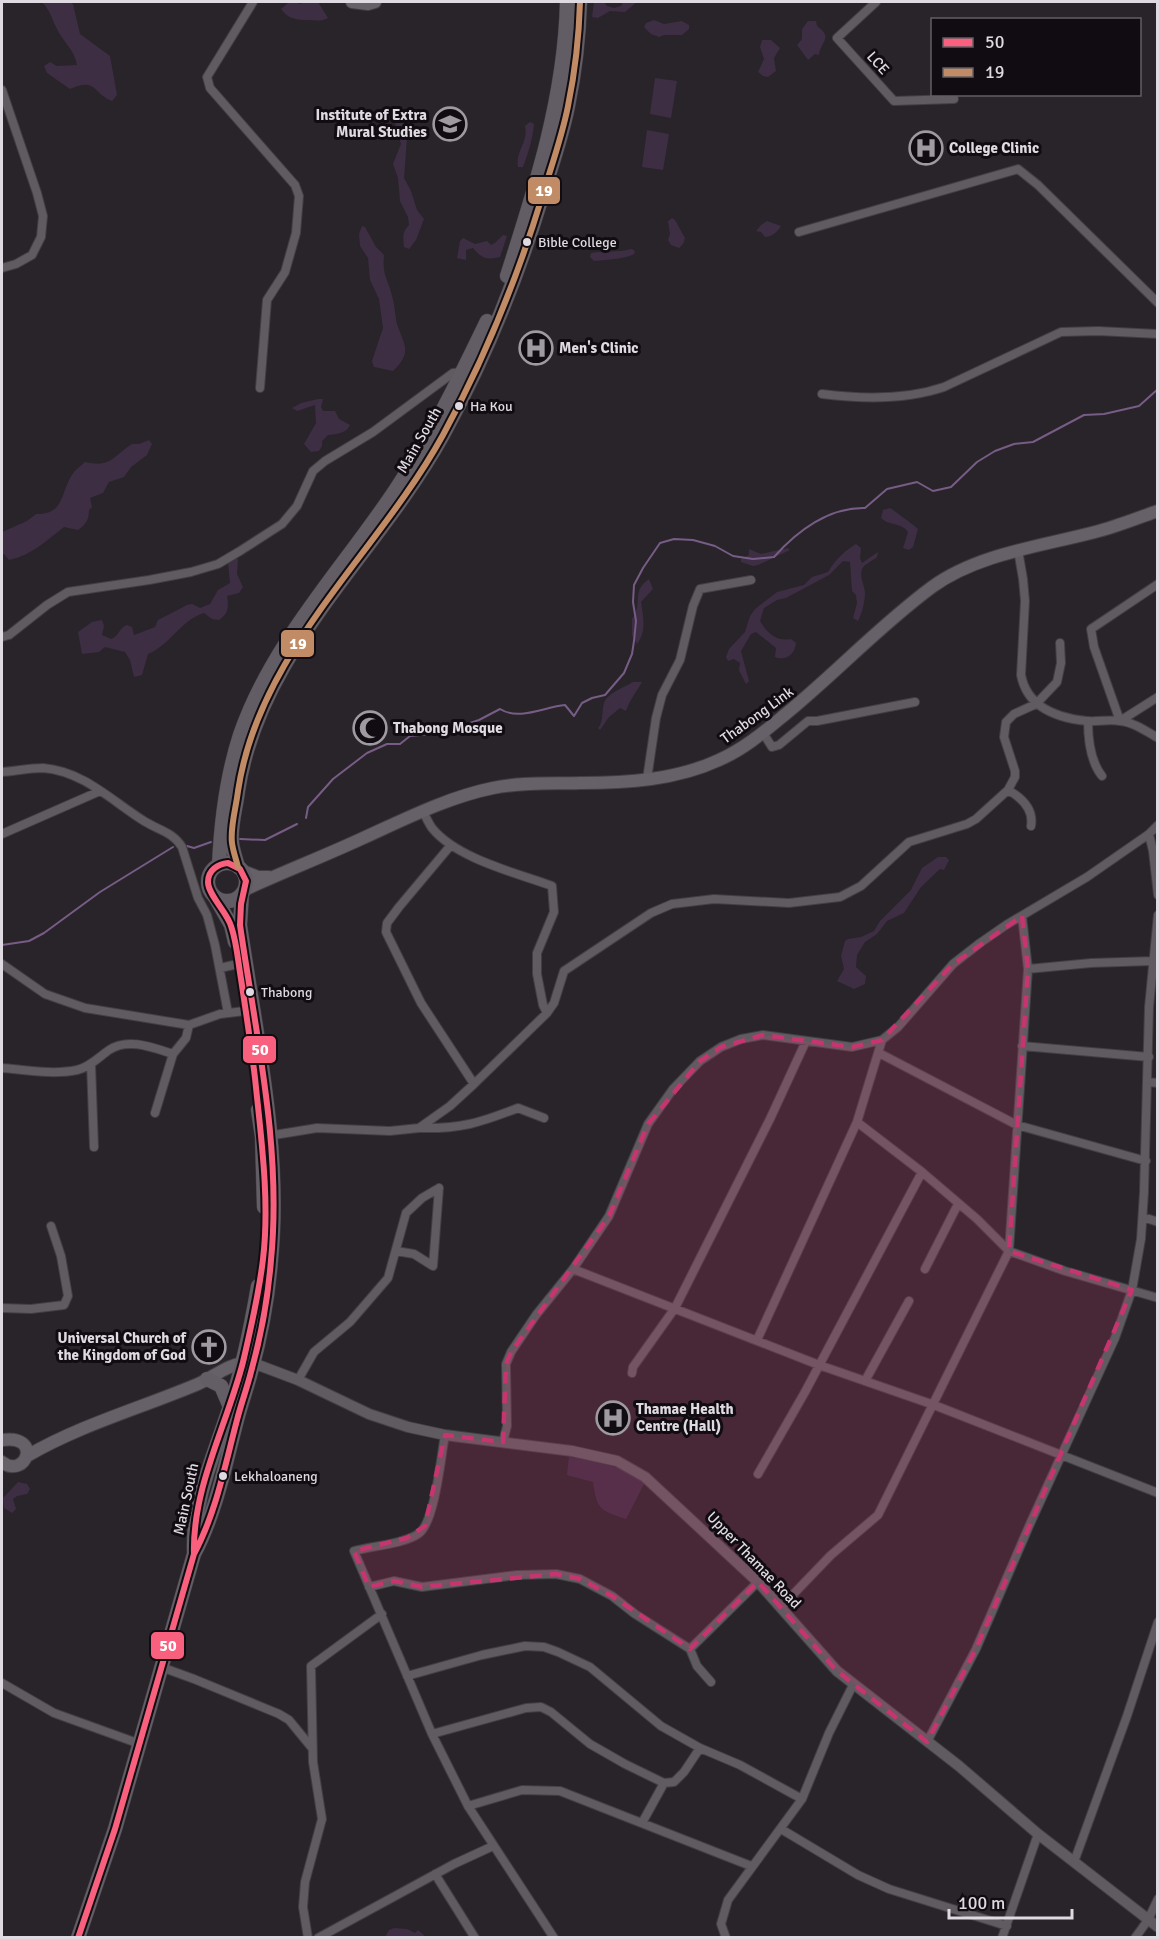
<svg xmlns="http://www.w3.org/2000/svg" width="1159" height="1939" font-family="Signika,sans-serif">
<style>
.green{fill:#3d2e43}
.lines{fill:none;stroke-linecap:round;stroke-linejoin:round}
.stream{stroke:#775c85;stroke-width:2}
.minor-casing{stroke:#423f43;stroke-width:10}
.tertiary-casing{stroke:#423f43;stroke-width:12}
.secondary-casing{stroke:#423f43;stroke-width:14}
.primary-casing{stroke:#423f43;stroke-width:15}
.trunk-casing{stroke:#423f43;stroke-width:15}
.minor{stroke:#5f5b60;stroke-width:8}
.tertiary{stroke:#5f5b60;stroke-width:10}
.secondary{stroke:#666168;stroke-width:12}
.primary{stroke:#635d66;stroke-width:14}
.trunk{stroke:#625c65;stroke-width:14}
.bus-1-casing{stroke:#100c11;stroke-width:10}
.bus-2-casing{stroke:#100c11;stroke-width:10}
.bus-1{stroke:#f8607d;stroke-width:6}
.bus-2{stroke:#c18c65;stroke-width:6}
.marked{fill:#c6356f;fill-opacity:0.2;stroke:#c6356f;stroke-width:4.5;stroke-dasharray:12 8;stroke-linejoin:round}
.bus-dot{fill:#dfd9e1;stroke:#100c11;stroke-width:2}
.labels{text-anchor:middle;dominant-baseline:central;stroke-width:6;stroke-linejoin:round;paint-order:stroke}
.bus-label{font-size:14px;fill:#dfd9e1;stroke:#100c11;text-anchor:start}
.street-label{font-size:15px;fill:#dfd9e1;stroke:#100c11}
.poi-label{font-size:15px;font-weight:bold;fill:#dfd9e1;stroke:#100c11;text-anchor:start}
.line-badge{stroke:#100c11;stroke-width:2}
.badge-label{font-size:16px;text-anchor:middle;font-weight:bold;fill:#fff}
</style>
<rect width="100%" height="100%" fill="#28242a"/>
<path class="green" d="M42,2h28l3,2 7,30 30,22 7,39 -5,6c-20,-8 -15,-24 -42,-12l-23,-16 -3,-7 6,-4 7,4 20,-1c-2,-15 -15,-24 -21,-38 -5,-10 -6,-17 -14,-25z
M296,2l4,2 5,-2h13l10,16c-8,4 -12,2 -20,2 -11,0 -20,-1 -27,-11l7,-6z
M594,2h10l3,4 7,2 7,-2 2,-4h14l-12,10 -15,-1 -12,7 -6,-1z
M654,20l10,4 18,-3 7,4v4l-7,6h-18l-5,2 -8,-3 -7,-7 2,-4z
M808,21h8l1,5c17,12 3,16 2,29l-4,-1 -7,6 -11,-15 5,-6v-10z
M762,40h9l9,8 -6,10 2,13 -8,6 -5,-1 -5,-4 6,-13 -4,-12z
M655,78l22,3 -6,37 -21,-4z
M399,111h7l1,8 -6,9 6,10 -3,40 7,13 6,19 7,9 -8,21 -7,9 -5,-2c-1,-10 -2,-15 5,-22l-1,-8 -8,-16 -2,-23 -5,-14 8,-20 -7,-25z
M530,122l4,2c-1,14 -6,30 -11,43h-5c-3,-15 11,-26 7,-41z
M647,130l22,4 -6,36 -21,-3z
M672,218l3,2 10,18 -2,6 -4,4 -8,-3 -3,-5 2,-6 -2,-13z
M767,221l14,5c-3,6 -10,11 -16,11l-4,-5 -5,-1 5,-6z
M362,226l3,1 11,20 8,8c-2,21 4,23 8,41 3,9 3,20 5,28 7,21 16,28 -4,47l-19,-4 -2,-6 11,-33 -4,-29 -9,-19 -2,-22 -8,-12 -1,-12z
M503,235l4,1 -7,21c-13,3 -18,2 -27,-9l-7,2v10l-9,-2 3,-17 3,-3 12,6 12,-3 4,4 4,-2z
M631,249l3,1 1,3c-6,6 -32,7 -41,8l-4,-4 1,-4c13,-3 27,0 40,-4z
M318,399h5l-2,8 2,4h12l4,8 11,6c-4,9 -14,9 -22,10l-6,6v5l-3,5 -8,1 -7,-8 12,-21 -1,-18 -18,6 -5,-3 9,-5z
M149,440l3,4 -5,11 -16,12 -7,10 -15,5 -6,11 -13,5 2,9 -3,3c0,9 -3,15 -11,20l-14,-3c-18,14 -32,28 -55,33l-5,-6 -2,1v-23l25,-11 9,-7c30,1 24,-24 38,-42 3,-4 7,-6 11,-10 26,6 27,-5 47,-18h7z
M890,508c5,3 24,17 28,21l-5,18 -4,3 -6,-2 5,-16c-7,-10 -19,-6 -27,-14l2,-8z
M856,544l5,4 -1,10 2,5 16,-11 -1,5c-4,4 -13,7 -15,12 -3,8 3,17 3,24 0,8 -3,21 -7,28l-5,-3 4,-15 -1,-8 -4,-4 -2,-29 -7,-1 -14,14 -43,23 -9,2 -13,8 -4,13c7,12 17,21 31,18l5,4c-1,12 -11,18 -21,14l1,-9 -20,-16 -5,2 -10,17 8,30 -3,3 -7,-14 1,-7 -6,-4 -6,2 -2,-4 3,-8 16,-17 5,-16 5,-7 22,-17 27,-7 8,-8 16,-5c7,-12 16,-21 28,-28z
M788,548l2,2 -32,15 -5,1 -12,-4v-3l8,-4v-6l12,5z
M234,559h4l-1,15 6,13 -4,6 -12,3c2,12 1,18 -8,24l-7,-1 -8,-6c-23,7 -34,32 -56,41l-6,21 -8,2 -4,-17 -5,-8 -20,-5 -6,5 -17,2 -4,-22 14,-10 10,-2 2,6 -2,9 9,4c8,-3 8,-11 16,-14l5,2 2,8 21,-8 3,-7 29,-15 5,-1 8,4 10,-4 8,-14 12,-7 -2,-20z
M649,579l4,10 -12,13c2,15 6,28 -4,42l-5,-9v-16c12,-16 -2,-27 17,-40z
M633,682h9c-6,11 -12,17 -16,29l-6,-3 -11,9 -9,13 -2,-2c8,-9 1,-23 10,-31 7,-7 17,-10 25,-15z
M938,857h8l3,3 -5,10 -4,-1 -19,18 -17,26 -17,8 -10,13 -12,8 -8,13 -1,12 10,9 -1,8 -11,5 -17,-8 7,-12 -3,-13 4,-15 3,-2 13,-2 13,-6 6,-10 31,-31 11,-22z
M569,1457c30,2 51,10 76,25l-19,37c-26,-9 -29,-9 -33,-37l-26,-7z
M18,1482l9,2 3,5 -3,5 -10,2 -4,3 3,10 -4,4 -8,-5 -1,-10z
M394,1928l13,1 8,4 3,-3 8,7h-41l4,-7z"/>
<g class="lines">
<path class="stream" d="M306,818l2,-11 25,-28 34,-26 20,-9h13l10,-8 20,-2 11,-7 23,-2 15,-5 21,-11c19,12 44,-2 65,-4l9,11 8,-13 10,-5 13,-3 19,-22 8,-19 2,-13 2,-20 -3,-19 1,-17 9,-17 17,-25 14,-4 19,1 22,6 18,10 20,3 21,-2c23,-26 55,-50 91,-49l22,-19 30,-7 16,9 18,-4 26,-25 18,-11 19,-7 19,-2 51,-27 20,-1 35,-8 19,-17
M240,839l25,1 32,-16
M187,846l7,2 17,-6
M2,945l27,-4 15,-8 56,-41 73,-45"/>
<defs>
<path id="minor" d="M253,2l-46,75 3,11 85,97 4,11 -3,37 -11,39 -18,28 -7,88
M876,2l-39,36 57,63 60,-2
M2,90l35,103 6,23 -2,21 -9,18 -16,9 -14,4
M799,232l219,-63 20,16 120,118
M822,394c39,5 84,6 122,-7l117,-55 37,-1 60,3
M1018,550l5,29 2,22 -4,74c6,32 36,43 66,46 11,1 22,-2 33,0 13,1 26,10 38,17
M1158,584l-67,45 3,18 26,74 38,-24
M2,637l7,-2 38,-30 21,-13 81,-12 42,-8 27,-8 22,-13 42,-27 15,-18 16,-35 12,-10 48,-29 80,-59 12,-1
M1088,721c0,18 2,40 14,55
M763,733l9,14 7,-2 29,-24h9l98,-19
M2,772c13,-1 28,-4 41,-4 40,3 69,33 101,53 14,9 29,11 38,26l16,51 9,17 8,30 13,68
M647,779l9,-61 6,-23 18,-35 13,-54 7,-17 51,-9
M1008,790c14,8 26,19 23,36
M423,812c3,5 6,12 9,16 25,31 85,45 120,58l2,26 -17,41v21l6,31 4,8
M2,834l98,-43
M1149,834l4,17 5,44
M451,845l-52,62 -12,16 -1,9 35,71 53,81
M2,964l43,30 40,14 104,17 31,-11 25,-3
M220,968l18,-4
M1028,969l63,-6 62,-2
M1022,1046l127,11
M879,1053l138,72 129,36
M91,1064l3,83
M2,1068c24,2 51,7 75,2 13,-3 22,-13 32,-20 19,-13 45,-2 64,4
M1148,1082l10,1
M155,1113l18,-59 13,-16 3,-13
M857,1122l65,50 55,47 32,32 56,20 93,27
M419,1128c42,1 60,-5 99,-20l26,10
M268,1136l49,-8 73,3 29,-3 31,-22 24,-22 73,-71 7,-10 10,-32 87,-58 21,-9 42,-5 75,4 51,-6 21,-11 48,-44 58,-18 9,-5 32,-29 7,-13v-6l-11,-34 2,-15 8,-8 22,-10 21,-22 4,-19 -1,-20
M1143,1217l15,5
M396,1251l18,3 19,12 6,-78
M573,1269l246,96 115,40 224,88
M925,1269l33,-65
M2,1308l29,1 33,-4 4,-9 -7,-40 -10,-30
M757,1340l100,-218 25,-82
M632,1373l1,-6 42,-59 95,-189 36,-78
M298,1380l16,-28 36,-30 38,-44 18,-65 16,-15 17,-10
M865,1381l44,-80
M445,1435c-4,20 -10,89 -27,99 -15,10 -46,12 -64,17l78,183 36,72 86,132
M503,1442l4,-16 -1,-62 5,-12 25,-37 37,-46 36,-53 39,-92 25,-35 27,-28 21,-14 20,-8 22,-4 89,12 30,-7 16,-13 55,-63 27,-21 26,-18 81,-48 62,-43 9,-9
M758,1474l47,-82 117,-220
M369,1587l25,-6 28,6 95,-12 39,-1 24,5 32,17 23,18 55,35 7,17 14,16
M781,1607l50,-52 47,-40 131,-264 19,-282 -6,-53
M690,1649l68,-67
M161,1667l33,12 85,35 10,6 23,28
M407,1676l75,-21 43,-9 19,1 14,5 32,15 71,59 39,22 40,17 62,34
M2,1683l52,30 86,31
M432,1734l94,-26 15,-1 10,5 39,32 35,20 39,19 10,-1 10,-10 16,-24
M927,1742l49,-93 54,-125 85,-186 17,-48 9,-51 3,-47 5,-185 9,-92
M468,1806l54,-16 38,1 191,75
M642,1823l22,-40
M781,1829l77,46 31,14 118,37
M1074,1862l53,-146 31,-94
M435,1874l40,64
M308,1938l-5,-31 2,-25 17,-63 -9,-57 -2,-96 71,-52
M318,1938l136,-74 39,-18
M726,1938l-5,-14 7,-24 74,-101 27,-66 24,-48
M1002,1938l36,-104
M1135,1938l13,-18 10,-21"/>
<path id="tertiary" d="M253,1363l45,17 71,34 39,13 37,8 127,16 45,10 28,16 113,105 79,89 122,95 79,68 120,93"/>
<path id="secondary" d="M352,2l16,2 7,-2
M243,871l15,6h11
M244,890c39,-18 78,-33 117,-51 42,-19 87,-42 132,-51 28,-6 59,-4 87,-5 47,0 96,-3 139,-23 23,-10 44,-27 63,-43 51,-41 97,-91 150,-130 45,-33 110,-41 163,-55 21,-5 42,-14 63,-21
M2,1440c41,-6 24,40 0,22
M27,1456c53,-31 114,-48 171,-72 16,-7 32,-22 51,-21"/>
<path id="primary" d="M215,897l16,28 4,17
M258,1110l4,27 2,70
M207,1379l14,7 9,21
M194,1552c-2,-50 21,-99 36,-146 13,-39 21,-79 28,-120
M78,1938l37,-109 79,-275c22,-41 31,-89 43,-134 4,-16 10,-32 14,-48 10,-36 17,-74 20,-112 11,-112 -15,-224 -31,-335l2,-31"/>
<path id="trunk" d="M507,276c29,-90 58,-180 60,-274
M208 882a19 19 0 1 1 38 0a19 19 0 1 1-38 0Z
M219,865c2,-43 8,-90 21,-130 32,-93 103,-166 156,-246 36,-54 63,-110 91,-168
M238,867c-2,-8 -5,-16 -6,-24 -2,-16 4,-35 6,-52 21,-141 139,-236 205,-356 41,-75 74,-156 99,-238 9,-30 20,-60 26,-91 7,-34 11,-70 12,-104"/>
</defs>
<use href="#minor" class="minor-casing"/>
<use href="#tertiary" class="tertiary-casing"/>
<use href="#secondary" class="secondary-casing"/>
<use href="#primary" class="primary-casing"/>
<use href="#trunk" class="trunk-casing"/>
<use href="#minor" class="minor"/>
<use href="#tertiary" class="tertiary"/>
<use href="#secondary" class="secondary"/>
<use href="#primary" class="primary"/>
<use href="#trunk" class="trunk"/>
<defs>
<path id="bus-1" d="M78,1938l37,-109 79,-275c22,-41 31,-89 43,-134 4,-16 10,-32 14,-48 10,-36 17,-74 20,-112 11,-112 -15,-224 -31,-335l1,-21 5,-23 -6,-12 -12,-6c-10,1 -20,7 -20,19 0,13 19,30 23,44 6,17 7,36 10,53 5,33 10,66 14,99 6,59 15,123 8,181 -4,35 -12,69 -20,103 -16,63 -51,126 -49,192"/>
<path id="bus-2" d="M238,867c-2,-8 -5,-16 -6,-24 -2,-16 4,-35 6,-52 21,-141 139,-236 205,-356 41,-75 74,-156 99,-238 9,-30 20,-60 26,-91 7,-34 11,-70 12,-104"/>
</defs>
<use href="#bus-1" class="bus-1-casing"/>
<use href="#bus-2" class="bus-2-casing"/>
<use href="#bus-1" class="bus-1"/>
<use href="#bus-2" class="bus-2"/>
</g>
<path class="marked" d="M1022,916l6,53 -19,282 123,39 -156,359 -49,93 -90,-71 -79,-89 -68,67 -78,-53 -32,-17 -24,-5 -134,13 -28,-6 -25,6 -15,-36 53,-13 18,-12 20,-91 58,7 3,-78 5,-12 98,-136 39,-92 52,-63 21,-14 42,-12 89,12 30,-7 71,-76z"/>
<defs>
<symbol id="university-ring" viewBox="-11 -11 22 22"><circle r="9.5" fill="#100c11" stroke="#9f9aa1" stroke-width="1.5"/><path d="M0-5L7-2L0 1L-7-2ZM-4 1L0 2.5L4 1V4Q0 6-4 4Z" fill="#9f9aa1"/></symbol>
<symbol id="hospital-ring" viewBox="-11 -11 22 22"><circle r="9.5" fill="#100c11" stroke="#9f9aa1" stroke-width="1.5"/><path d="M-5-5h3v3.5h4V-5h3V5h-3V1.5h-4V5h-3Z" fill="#9f9aa1"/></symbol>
<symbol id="mosque-ring" viewBox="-11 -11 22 22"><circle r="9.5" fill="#100c11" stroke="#9f9aa1" stroke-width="1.5"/><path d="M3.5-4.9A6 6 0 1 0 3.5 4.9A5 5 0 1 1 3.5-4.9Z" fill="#9f9aa1"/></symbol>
<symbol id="church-ring" viewBox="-11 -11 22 22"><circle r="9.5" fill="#100c11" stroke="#9f9aa1" stroke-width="1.5"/><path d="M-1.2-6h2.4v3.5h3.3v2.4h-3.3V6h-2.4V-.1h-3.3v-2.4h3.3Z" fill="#9f9aa1"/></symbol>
</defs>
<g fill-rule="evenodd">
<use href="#university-ring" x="431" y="105" width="38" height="38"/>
<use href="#hospital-ring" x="907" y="129" width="38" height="38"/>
<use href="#hospital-ring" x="517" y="329" width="38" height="38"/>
<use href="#mosque-ring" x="351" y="709" width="38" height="38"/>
<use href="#church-ring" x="190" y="1328" width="38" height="38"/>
<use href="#hospital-ring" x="594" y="1399" width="38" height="38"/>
</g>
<g class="bus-dot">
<circle cx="527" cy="242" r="5"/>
<circle cx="459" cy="406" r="5"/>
<circle cx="250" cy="992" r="5"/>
<circle cx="223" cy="1476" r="5"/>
</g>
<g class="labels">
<g class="bus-label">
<text x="538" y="242">Bible College</text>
<text x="470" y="406">Ha Kou</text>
<text x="261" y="992">Thabong</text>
<text x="234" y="1476">Lekhaloaneng</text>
</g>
<g class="street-label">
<text transform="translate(878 63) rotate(48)">LCE</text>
<text transform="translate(419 440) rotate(-60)">Main South</text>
<text transform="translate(757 715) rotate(-36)">Thabong Link</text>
<text transform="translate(186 1499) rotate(-78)">Main South</text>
<text transform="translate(754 1560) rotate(46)">Upper Thamae Road</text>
</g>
<g class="poi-label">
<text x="427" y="115" text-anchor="end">Institute of Extra<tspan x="427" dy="17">Mural Studies</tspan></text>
<text x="949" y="148">College Clinic</text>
<text x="559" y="348">Men's Clinic</text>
<text x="393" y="728">Thabong Mosque</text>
<text x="186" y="1338" text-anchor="end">Universal Church of<tspan x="186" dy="17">the Kingdom of God</tspan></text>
<text x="636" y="1409">Thamae Health<tspan x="636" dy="17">Centre (Hall)</tspan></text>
</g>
</g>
<g class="line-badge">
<rect x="527" y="176" width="34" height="29" rx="6" fill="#c18c65"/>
<rect x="280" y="629" width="35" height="29" rx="6" fill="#c18c65"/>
<rect x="242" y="1035" width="35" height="29" rx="6" fill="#f8607d"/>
<rect x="150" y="1631" width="35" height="29" rx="6" fill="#f8607d"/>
</g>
<g class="badge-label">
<text x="544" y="196">19</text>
<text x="298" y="649">19</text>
<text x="260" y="1055">50</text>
<text x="168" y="1651">50</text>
</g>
<rect width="1159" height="1939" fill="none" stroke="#dfd9e1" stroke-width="6"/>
<rect x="931" y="18" width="210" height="78" fill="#100c11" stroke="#635e64" stroke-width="1.5"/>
<rect x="943" y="38" width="30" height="9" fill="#f8607d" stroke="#635e64" stroke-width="1.5"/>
<text x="985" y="48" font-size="18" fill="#dfd9e1">50</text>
<rect x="943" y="68" width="30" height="9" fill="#c18c65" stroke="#635e64" stroke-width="1.5"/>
<text x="985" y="78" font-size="18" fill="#dfd9e1">19</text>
<path d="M949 1909v9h123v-9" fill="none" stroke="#dfd9e1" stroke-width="3"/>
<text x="958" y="1909" font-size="18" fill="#dfd9e1" stroke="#100c11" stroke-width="4.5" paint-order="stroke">100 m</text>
</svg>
